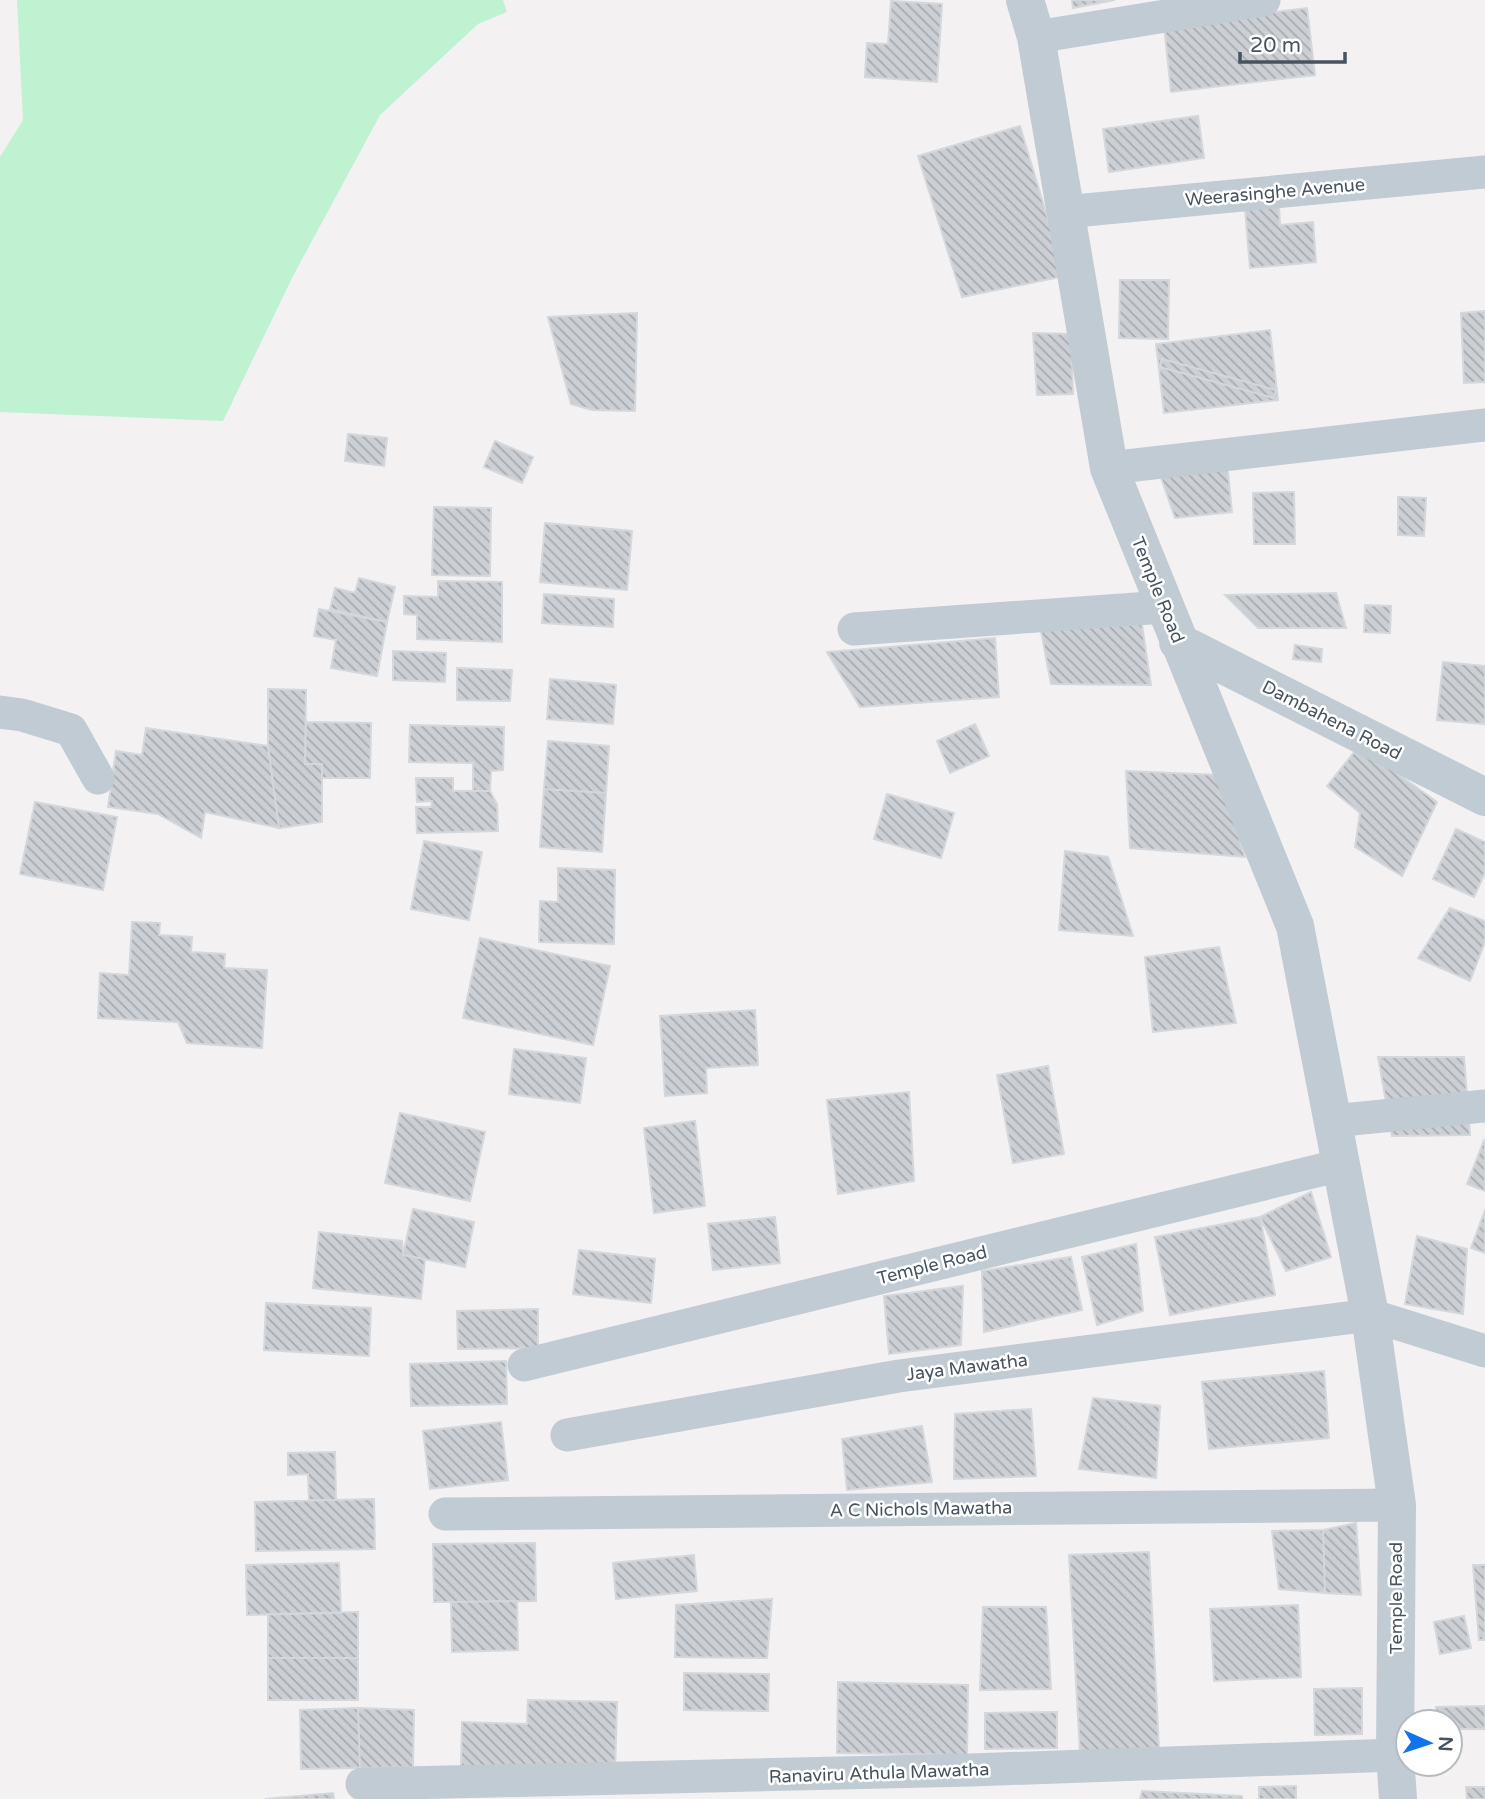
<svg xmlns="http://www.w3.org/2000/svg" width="1485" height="1799" font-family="'Varela Round',sans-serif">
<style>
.green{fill:#bef2d1}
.building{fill:url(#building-back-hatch);stroke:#d4d7dc;stroke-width:2}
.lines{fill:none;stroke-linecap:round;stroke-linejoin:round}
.minor{stroke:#c1cbd3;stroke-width:33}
.tertiary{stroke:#c1cbd3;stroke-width:38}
.labels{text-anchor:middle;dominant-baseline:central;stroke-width:5;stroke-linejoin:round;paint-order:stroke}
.street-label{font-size:18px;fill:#47545f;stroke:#fff}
</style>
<defs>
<pattern id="building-back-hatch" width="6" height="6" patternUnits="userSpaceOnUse" patternTransform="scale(1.75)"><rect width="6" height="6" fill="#ccd0d5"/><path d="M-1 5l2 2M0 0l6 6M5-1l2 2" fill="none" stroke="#a7abb0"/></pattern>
</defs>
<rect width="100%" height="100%" fill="#f3f1f1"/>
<path class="green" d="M17,0h486l4,12 -29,12 -98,91 -87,161 -70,145 -223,-9v-255l23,-37z"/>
<path class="building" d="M1072,0h43l-42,8z
M891,1l51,3 -5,78 -72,-5 2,-34 21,1z
M1307,8l8,67 -144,17 -7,-67z
M1198,116l6,42 -95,14 -6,-43z
M1020,126l45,150 -103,21 -44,-141z
M1279,206l1,19 33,-3 3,40 -66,6 -5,-59z
M1120,280h49l-1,59 -49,-1z
M1485,311v71l-21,1 -3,-70z
M637,313l-2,98 -43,-1 -21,-6 -23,-87z
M1270,330l8,70 -114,13 -8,-69z
M1033,333l38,1 2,60 -36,1z
M1162,359l114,31 -2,8 -114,-31z
M348,434l39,4 -3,28 -39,-5z
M495,441l38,16 -11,26 -38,-16z
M1227,462l5,50 -57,6 -17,-49z
M1294,492l1,52h-41l-1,-51z
M1398,497l28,1 -2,38 -26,-1z
M434,507l57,1 -1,68 -58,-1z
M545,523l87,8 -5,59 -87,-8z
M359,578l36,9 -8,35 -57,-13 5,-21 20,5z
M438,581l64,1v60l-85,-3v-24l-13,-1v-18l34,1z
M1336,593l10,35h-88l-33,-33z
M544,594l70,5 -1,28 -71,-4z
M1365,605l26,1 -1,27 -26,-1z
M319,609l68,13 -10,54 -46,-8 5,-28 -22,-4z
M1141,618l10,67 -100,-1 -11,-58z
M995,638l4,59 -139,10 -33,-55z
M1295,645l27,4 -1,13 -28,-3z
M393,651l53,2 -1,29 -52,-2z
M1443,662l42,4v58l-48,-4z
M457,668l55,2 -2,31 -53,-1z
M550,679l66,6 -3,39 -66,-5z
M268,689l38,1 -1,74h17v58l-43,6 -11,-82z
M306,722l65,1 -1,55h-48v-14h-17z
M975,724l14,32 -39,17 -13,-32z
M410,725l94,2 -1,43 -12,1 -1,20h-17v-28l-64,-1z
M146,728l122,18 11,82 -74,-16 -4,26 -43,-24 -50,-7 8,-56 26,4z
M548,741l61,5 -3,47 -62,-4z
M1359,746l78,56 -35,74 -47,-29 5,-34 -33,-27z
M1126,771l94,4 25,82 -115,-9z
M416,778h37v13h37l7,13 1,27 -81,2 -1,-26h15l1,-6 -15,1z
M544,789l62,4 -4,59 -62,-5z
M887,794l67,19 -13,45 -67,-19z
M35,802l82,15 -14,73 -83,-16z
M1456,829l29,13v31l-11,24 -41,-18z
M424,841l58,11 -13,68 -58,-11z
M1065,851l43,6 25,79 -74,-6z
M558,868l57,2 -1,74 -75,-2 1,-41 18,1z
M1450,908l35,13v21l-15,39 -52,-23z
M132,922l28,1 -1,12 33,2 -1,15 34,2 -1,14 43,2 -5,78 -75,-5 -9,-21 -80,-4 2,-45 29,2z
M480,938l130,28 -17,79 -130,-27z
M1219,947l17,76 -83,9 -8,-75z
M755,1010l3,55 -52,3 1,25 -42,3 -5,-80z
M514,1049l72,9 -6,45 -71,-9z
M1378,1057h86l6,78 -78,1z
M1048,1066l16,88 -51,9 -16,-88z
M909,1092l5,89 -76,13 -11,-94z
M400,1113l85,19 -15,69 -85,-18z
M695,1121l10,85 -51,7 -10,-85z
M1484,1140h1v51l-18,-7z
M1311,1192l20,65 -45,14 -26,-54z
M413,1209l61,13 -9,45 -62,-12z
M1485,1210v43l-14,-5z
M775,1217l5,46 -67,7 -5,-46z
M1260,1217l15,78 -105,20 -15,-78z
M319,1232l83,9 1,14 22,4 -4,40 -108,-11z
M1417,1236l50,13 -4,65 -58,-10z
M1136,1244l7,67 -46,14 -15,-68z
M579,1250l76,9 -4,44 -78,-9z
M1071,1257l11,53 -98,22 -2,-61z
M963,1286l-2,59 -72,9 -5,-58z
M266,1303l105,5 -2,48 -105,-6z
M538,1309v39l-80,1 -1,-38z
M506,1361l1,43 -96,2 -1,-42z
M1324,1371l5,67 -120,11 -7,-67z
M1093,1398l67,8 -4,72 -77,-9z
M1031,1409l5,67 -82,3 1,-65z
M501,1422l7,58 -78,9 -7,-58z
M922,1426l10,56 -85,8 -5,-51z
M335,1452l1,48h-27l-1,-26 -20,1v-22z
M374,1499l1,50 -119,2 -1,-49z
M1356,1523l5,72 -36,-2 -2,-63z
M1323,1530l2,63 -46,-4 -7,-58z
M535,1543l1,58 -102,1 -1,-58z
M1149,1552l10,196 -79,5 -11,-198z
M694,1555l3,36 -81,8 -3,-36z
M339,1563l2,50 -94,2 -1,-50z
M1473,1565h12v75h-6z
M772,1599l-5,59 -92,-1 1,-52z
M517,1601l1,49 -66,2 -1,-50z
M1298,1605l3,72 -87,4 -4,-72z
M983,1607h63l5,82 -71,1z
M358,1612v46h-90v-44z
M1464,1616l7,32 -31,6 -6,-32z
M268,1658h90v42h-90z
M684,1673l85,1 -1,37 -84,-1z
M838,1682l130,3 -1,70 -130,-2z
M1362,1688v46l-47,1 -1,-46z
M528,1700l89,2 -2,70 -154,-5 1,-45 65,2z
M1485,1706v23h-35v-7h-14v-15z
M358,1708l56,2 -1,57 -53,1z
M358,1708l2,60 -59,1 -1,-59z
M1057,1712v36l-72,1v-36z
M1296,1786v13h-37v-12z
M1466,1787h19v12h-18z
M1142,1791l100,5v3h-102z
M333,1793l1,6h-69z"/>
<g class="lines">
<path class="minor" d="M1036,37l228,-37
M1064,212l421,-40
M1109,468l376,-43
M854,629l310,-22
M0,712l22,3 49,15 27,48
M1332,1121l153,-15
M524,1365l817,-200
M567,1435l332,-59 471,-61 115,36
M445,1514l952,-9
M362,1784l609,-14 424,-15"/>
<path class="tertiary" d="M1025,0l11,37 73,431 186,458 75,389 27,190 -2,250 3,44
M1178,642l307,155"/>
</g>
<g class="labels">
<g class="street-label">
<text transform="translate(1275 192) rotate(-5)">Weerasinghe Avenue</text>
<text transform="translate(1158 590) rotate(68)">Temple Road</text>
<text transform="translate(1332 720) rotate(27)">Dambahena Road</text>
<text transform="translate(932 1265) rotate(-14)">Temple Road</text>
<text transform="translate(967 1367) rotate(-7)">Jaya Mawatha</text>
<text transform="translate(921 1509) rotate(-1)">A C Nichols Mawatha</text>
<text transform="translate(1396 1598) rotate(-90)">Temple Road</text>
<text transform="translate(879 1773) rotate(-2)">Ranaviru Athula Mawatha</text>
</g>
</g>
<g transform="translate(1429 1743) rotate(93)"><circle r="33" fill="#ffffff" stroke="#b5bbbf" stroke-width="2"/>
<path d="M0-5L12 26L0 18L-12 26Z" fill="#1174ec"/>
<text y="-10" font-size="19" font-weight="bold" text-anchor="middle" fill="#47545f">N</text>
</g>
<path d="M1240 52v10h105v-10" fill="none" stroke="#47545f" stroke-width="3.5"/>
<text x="1250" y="52" font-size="21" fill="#47545f" stroke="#ffffff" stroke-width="5" paint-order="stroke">20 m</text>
</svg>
